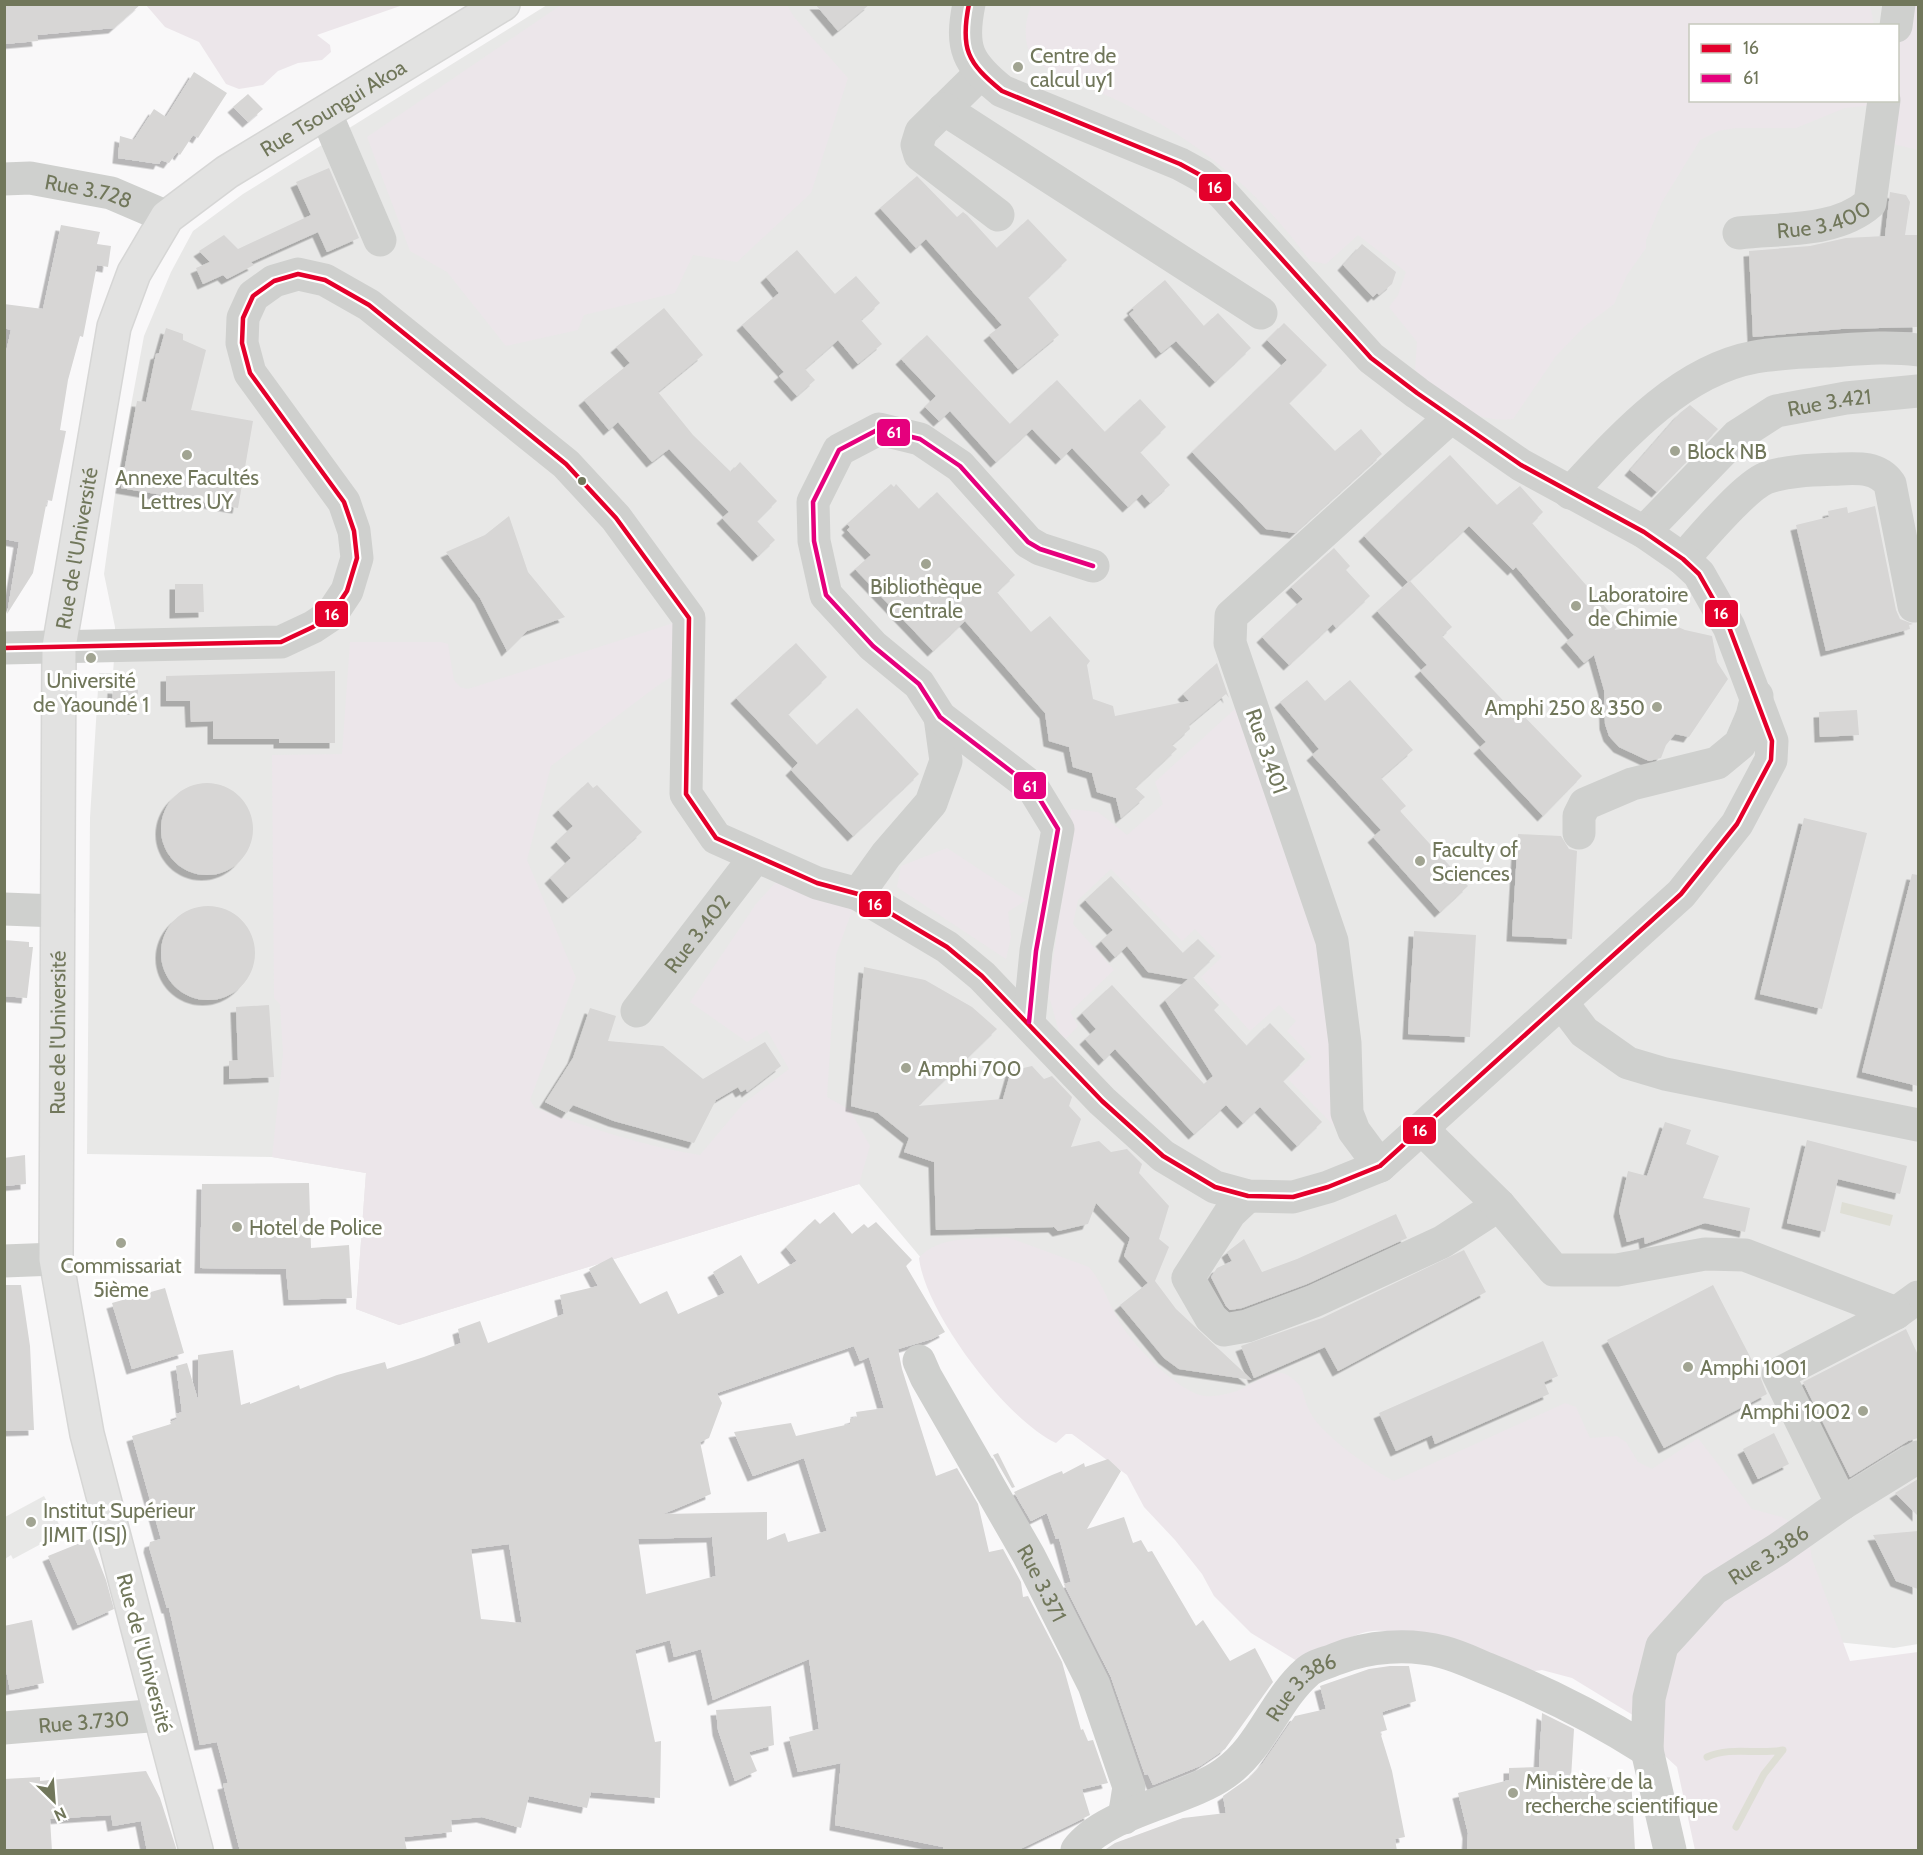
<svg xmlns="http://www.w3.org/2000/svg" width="1923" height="1855" font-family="Cabin,sans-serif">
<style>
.built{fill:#e8e8e7;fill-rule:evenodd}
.green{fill:#ece6ea}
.water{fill:#deded5}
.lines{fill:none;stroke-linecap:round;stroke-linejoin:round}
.stream{stroke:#deded5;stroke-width:7}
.building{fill:#d7d6d5;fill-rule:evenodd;filter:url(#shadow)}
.major-casing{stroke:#d6d6d5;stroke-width:36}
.minor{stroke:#cfd0ce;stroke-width:33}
.major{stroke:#e2e2e1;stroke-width:33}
.bus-1-casing{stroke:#fff;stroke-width:9}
.bus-2-casing{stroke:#fff;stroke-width:9}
.bus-1{stroke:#e4002b;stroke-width:4.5}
.bus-2{stroke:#e5007d;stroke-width:4.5}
.poi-dot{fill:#a1a492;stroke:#fff;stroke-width:2}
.bus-dot{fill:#71775b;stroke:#fff;stroke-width:2}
.labels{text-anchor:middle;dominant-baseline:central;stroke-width:6;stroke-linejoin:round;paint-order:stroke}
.poi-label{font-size:21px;fill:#71775b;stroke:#fff;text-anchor:start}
.street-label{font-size:21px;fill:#71775b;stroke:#fff}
.line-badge{stroke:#fff;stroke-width:2}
.badge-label{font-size:16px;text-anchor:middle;font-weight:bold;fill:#fff}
</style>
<defs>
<filter id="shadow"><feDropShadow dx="-5.5" dy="5.5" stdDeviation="0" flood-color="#0004"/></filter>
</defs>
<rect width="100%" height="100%" fill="#f9f8f9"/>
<path class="built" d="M547,5h1371v1639l-24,4 -535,-57 -306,-176 -194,-231 -460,141 -43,-16 10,-136 -94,-16 -185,-3 3,-336 9,-145h14l2,-27v-19l-11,-53 13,-94 27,-144 27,-64 22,-41 50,-37zM1690,26h208v74h-208z
M44,1496l17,32 -9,4 2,5 -41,22 -2,-4 -6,4v-42z"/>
<path class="green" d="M1032,4l838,1 4,20 -184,1v74l187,1 -3,4 -29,3 -49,20h-60l-18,3 -18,9 -38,62 -16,38v8l-19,27 -13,29 -29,22 -29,30 -43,63c-47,4 -64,-21 -98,-49l2,-28 -28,-35 9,-12 8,-23 -48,-37 -32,29 -16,-3c-52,-72 -112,-120 -191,-160 -24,-12 -69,-24 -86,-44 -11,-13 -8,-38 -1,-53z
M146,5h257l-86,30 13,10 1,7 -9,8 -24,3 -20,8 -15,14 -24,4 -13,-5 -27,-42 -34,-15z
M561,5h226l7,12 54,61 -37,115 -74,69 -44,-7 -18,38 -91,22 -6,15 -72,16 -59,-74 -37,-21 -43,-114z
M1899,5h19v145l-41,-10 21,-40z
M689,618l-1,48 -31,20 -106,80 -24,94 49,118 -46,122 5,8c55,20 108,38 165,47l43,-51 46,-35 -22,-39 -20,12 -57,-40 66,-98 31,-34 71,24 -22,61 -9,142 23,13 20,36 -11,38 -460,141 -43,-16 10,-136 -94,-16 11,-103 -3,-50 -6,-6 -2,-243 70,-1 8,-112h91l7,2 6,36 6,7 8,2z
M1249,696l83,245 7,190 -51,-52 24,-22 -25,-26 9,-10 -17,-16 -29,26 -49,-54 21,-20 -27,-28 -13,12 -71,-72 -33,31 -5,24 41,46 -44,42 8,14 -16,17 -14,-51 14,-91 9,-92 27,3 29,23 36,-31 -8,-22z
M947,848l79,52 -18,12 3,25 -5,22 -109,-72 4,-21z
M1007,1237l82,30c14,16 20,38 31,56 13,22 59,70 85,73 11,1 22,-2 32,-5 13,-5 37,-24 50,-16 20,12 14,19 23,37 10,22 62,58 84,69l171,-78 11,4 14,31 27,-2 9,6 12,20 14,7 46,-31 54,71 30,8 26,16 4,26 38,102 68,-9v198h-223l-18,-83 -12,-11 -29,-39 -64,-39 -30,-8 -14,2c-41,-13 -122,-48 -162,-40 -24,6 -44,24 -69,29l-46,-28 -37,-37 -12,-22 -27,-34 -31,-33 -17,-32 -55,-41h-6l-10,9c-50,-23 -131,-131 -137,-185 19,-23 60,-19 88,-21z"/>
<path class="water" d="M1842,1202l51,13 -3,11 -50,-13z"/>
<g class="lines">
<path class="stream" d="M1707,1757c24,-11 51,-2 76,-7l-19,24 -28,53"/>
</g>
<path class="building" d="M4,4h137l-27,24 -77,7 1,6 -34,3z
M815,4h55l-32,27z
M194,72l33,21 -29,45 -5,-3 -13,20 -3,-3 -8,11 -8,-3 -2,4 -41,-6 2,-22 14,4 20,-31 12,8z
M248,94l15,15 -15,13 -15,-15z
M329,168l30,70 -32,14 -9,-20 -67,30 3,3 -27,14 -4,-4 -20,9 -7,-16 14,-6 -11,-11 25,-16 14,14 73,-34 -15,-33z
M917,176l40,41 6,-5 4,3 30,33 31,-29 39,41 -39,37 31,38 -41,34 -29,-34 13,-10 -76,-86 -10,9 -36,-40z
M1890,192l16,3 4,7 -5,33h13v92l-77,2 -88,8 -4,-86 61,-5 36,-8 39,-2z
M61,225l39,7 -3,12 14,2 -3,21 -11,-2 -14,72 -3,-1 -12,44 -8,50 6,1 -14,70 -5,-1 -14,73 -26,41 12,-72 -15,-3v-178l7,-31 -7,-2v-24l39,5z
M1362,244l34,28 -4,12 -13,11 -2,-2 -4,4 -30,-32z
M797,250l38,44 21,-18 24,27 -19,17 21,24 -24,20 -20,-24 -33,29 10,11 -18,16 -18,-20 5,-4 -42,-47 37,-32 -13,-16z
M1165,280l39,46 14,-13 33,35 -36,34 -39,-41 -15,12 -32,-39 5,-4 -2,-2z
M664,308l39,47 -45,37 35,43 38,37 9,-10 37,39 -20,20 18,19 -17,16 -36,-38 7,-6 -60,-63 -17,13 -34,-40 -9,8 -25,-30 46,-37 -14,-16z
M1284,323l43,42 -38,38 46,48 26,-22 21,25 -87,79 -29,-4 -74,-77 95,-92 -20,-20z
M166,328l17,6v6l23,10 -15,60 62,11 -15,87 -117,-20 16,-87 9,1 10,-48 3,-1z
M927,335l83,89 47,-44 48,52 35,-33 26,28 -26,25 30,33 -20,18 -8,-9 -14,13 -56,-59 -11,11 -29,-30 -36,33 -46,-51 -11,10 -14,-14 11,-11 -35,-37z
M1690,405l28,24 -61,63 -27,-22 50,-57z
M1450,455l47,50 23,-19 23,26 -11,11 88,101 -6,6 55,-7 16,7 27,6 5,26 11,17 -39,58 -14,-3 -9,11 -5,13 -12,3 -30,-14 -10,-11 -4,-12 -1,-34 -10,-35 -10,8 -18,-21 8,-7 -58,-68 -3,3 -44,-44 -61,56 -44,-46z
M891,484l3,3 2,-3 23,25 18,-17 78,83 -18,17 34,40 19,-16 40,45 -3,4 6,34 20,7 2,10 74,-15 -6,-7 34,-31 12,35 -3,-4 -37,31 1,4 -18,16 5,4 -42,39 10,9 -24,21 -5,-20 -19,-6 -5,-19 -19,-6 -4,-20 -20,-6 -4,-28 -80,-92 -32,30 -78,-82 16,-14 -24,-25 3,-3 -3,-3z
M1875,506l21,104 4,9 13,5 -4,1 1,4 -84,22 -30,-126 33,-8 -1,-6 19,-4 1,6z
M509,516l19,56 37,45 -38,14 -20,20 -27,-53 -34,-46 39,-17z
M1334,548l16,18 -4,4 24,26 -34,32 -3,-4 -44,41 -27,-28 41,-38 -12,-12z
M1410,581l42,46 -10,9 72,76 3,-3 65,67 -39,40 -64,-68 7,-6 -66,-71 7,-6 -50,-54z
M175,584h28l1,28 -29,1z
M796,643l31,34 -39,37 29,31 40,-37 62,66 -66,62 -62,-66 7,-7 -62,-65z
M335,671v72h-56v-4h-66v-18l-22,1 -1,-21h-24v-25z
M1307,680l18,21 25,-21 63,70 -32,28 25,28 -6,5 68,75 -28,26 -67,-75 8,-7 -69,-75 7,-6 -39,-47z
M113,688l25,2 -1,19 -25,-1z
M1857,710l2,25 -39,2 -1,-25z
M588,782l5,6 4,-3 45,47 -74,66 -18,-20 21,-20 -15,-16 17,-16 -15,-16z
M161 829a46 46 0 1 1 92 0a46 46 0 1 1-92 0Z
M1804,818l63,15 -45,176 -62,-15z
M1518,834l43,2 8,13 8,2 -5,88 -60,-3z
M1912,874l6,1v211l-56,-14z
M1111,876l72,77 15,-14 17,17 -22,21 26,28 -5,5 33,36 23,-23 35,36 -22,22 39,41 -25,24 -37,-39 -17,16 -17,-18 -32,29 -79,-85 -11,11 -19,-21 11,-10 -14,-16 30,-28 92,99 9,-8 -48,-76 23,-21 -40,-7 -21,-26 -12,11 -14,-16 12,-11 -28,-30z
M161 953a47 47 0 1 1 94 0a47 47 0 1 1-94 0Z
M1414,931l62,4 -6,102 -62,-3z
M4,940l25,2v5h4l-6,51 -23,-2z
M864,967l61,13 47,27 25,22 -79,77 85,-7 8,-28 21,-5 12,13 8,-3 20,21 -3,9 12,13 -10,28 28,-6 12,11 16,-3 15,15 -3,9 30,33 -10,33 10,8 -14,34 21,28 76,71 -73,-11 -15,-11 -44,-53 28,-22 -24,-27 6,-18 -34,-35 -8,21 -30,7 -4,-4 -118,3 -2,-68 -30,-10 5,-14 -31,-25 -27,-7z
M269,1005l5,72 -45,2v-18l9,-1 -2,-53z
M590,1008l26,8 -8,25 55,5 40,33 62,-37 16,24 -34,26 -1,-3 -5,3 -3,-5 -22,13 -22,43 -80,-22 -41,-16 -6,8 -22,-11 28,-44z
M1665,1122l26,8 -5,14 33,12 -16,42 47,10 -5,24 -40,-9 -60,21 -1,-7 -17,5 -8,-31 9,-40 19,5z
M1807,1140l100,26 -7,28 -62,-15 -13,53 -38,-9z
M25,1155l1,29 -22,2v-28z
M309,1183l2,65 38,-3 3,53 -63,2 -3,-31 -86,-1 2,-84z
M834,1212l18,22 12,-10 4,4 8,-6 36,38 -6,6 39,66 -13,7 -34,10 4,20 34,107 21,-8 21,36 11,48 14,-3 18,33 2,15 5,-1 34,66 19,68 2,-1 5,12 5,-1 15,43 -26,6 8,26 -74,36h-73v-4l-108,-22 6,-62 -43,9 -9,-35 30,-8 -10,-70 -96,41 -12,-51 -27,8 -4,-17 -35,10 20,92 6,-1 -1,57 -69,-6 -4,16 -58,-12 -8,32 -39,-11 -31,3 1,12 -48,5 3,14h-167l-17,-67 5,-1 -11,-41 -17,3 -31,-137h-2l-18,-61 1,-5 11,-3 -29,-103 39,-12 -1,-2 7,-3 -1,-5 6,-2 -6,-46 11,-3 11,37v-45l35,-5 8,55 9,-3v2l49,-19 1,4 37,-14 48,-13 2,7 37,-12 37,-14 -3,-14 22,-8 8,22 76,-29 -4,-19 38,-9 -9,-17 23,-12 28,47 27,-13 11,23 47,-21 -12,-21 28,-17 17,29 39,-23 -11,-14 29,-28 5,5zM854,1346l6,15 9,-4 15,51 -28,4 1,5 -7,2v5l-54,12 -5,-13 -57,9 19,44 51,-18 23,73 -39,11 -3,-9 -18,7v-28l-104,2 48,-20 -11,-52 9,-4 13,-35 -5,-10zM712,1537l4,39 -70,18 -8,-55zM509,1544l13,79 -41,-4 -10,-70z
M1396,1214l11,24 -100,46 -65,24 -12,2 -4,-4 -15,-29 6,-9 15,-7 -5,-9 17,-13 18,33 35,-13z
M1464,1250l22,42 -148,79 -13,-24 -71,31 -13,-32 81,-28z
M4,1285h17l9,61 4,84 -30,1z
M1713,1285l46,89 8,20 -103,54 -57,-108z
M165,1288l19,65 -52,16 -20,-66z
M1906,1329l12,26v83l-10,3 -58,36 -47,-95z
M1543,1341l15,35 -14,6 5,12 -114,50 -3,-9 -36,16 -17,-38z
M1774,1433l15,31 -31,15 -15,-30z
M998,1453l17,34 -3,1 -19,-33z
M1108,1459l13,12 -34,58 37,-12 9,26 8,-3 7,12 4,-1 44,75 7,-6 27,41 25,-13 18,34 -48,67 -25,17 -47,19 -5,-11 -3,1 -34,-98 -47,-93 7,-2 -12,-44 -3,1 -9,-26 -16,8 -17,-29 38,-17 10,-4 1,3 21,-11 1,4z
M1918,1479v37l-23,-23z
M1918,1531v58l-22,-8 -23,-46z
M90,1539l16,41 8,29 -36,16 -30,-69z
M32,1620l12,63 -34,7 -6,-30v-34z
M1390,1666h19l7,35 -34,11 5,18 -7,2 12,39 13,66 -10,2 2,12h-294l12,-8 68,-25 43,-5 -3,-17 27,-19 13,-14 32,-47 31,-7 -6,-23 49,-17z
M771,1706l3,39 -25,7 8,19 -22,10 -17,-51 -2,-20z
M1542,1713l32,16 -3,49 60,-1 4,74h-168l1,-18 -10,-40 51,-13v-12l30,-1z
M146,1771l14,27 17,53h-30l-6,-30 -28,5 -2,-11 -61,4 2,32h-48v-72l36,-2v4z"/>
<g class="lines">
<defs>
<g id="major">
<path id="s8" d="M196,1850l-109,-416 -31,-175 3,-612 55,-320 20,-54 33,-56 60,-45 276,-168"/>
</g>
</defs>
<use href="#major" class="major-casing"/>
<g class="minor">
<path d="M1896,26l3,-22"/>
<path d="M980,74l-59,58 -4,13 3,10 78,60"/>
<path d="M944,109l317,204"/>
<path d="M326,114l54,126"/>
<path id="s1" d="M4,179l26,-1 81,15 56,24"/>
<path id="s2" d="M1739,233c43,-5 97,0 131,-30l14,-103"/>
<path d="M1570,493c50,-54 109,-122 185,-136 23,-4 49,-5 72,-6 31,-2 61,-5 91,-1"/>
<path id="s3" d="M1644,532l93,-96 39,-25 70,-13 72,-7"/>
<path d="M1683,559c17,-19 61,-72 83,-81 23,-8 50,-8 74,-9 19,-1 38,-2 50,15l24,122"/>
<path d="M4,648l277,-6 32,-15 18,-12 16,-24 10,-33 -3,-27 -10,-29 -94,-129 -8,-30 1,-25 10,-22 21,-15 24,-7 27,6 44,25 197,159 50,54 73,100 -3,176 30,44 101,45 41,11 89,53 35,29 120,125 61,55 52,31 33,9 45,1 35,-10 52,-21 301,-272 56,-70 34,-64 1,-19 -43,-114 -30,-53 -16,-15 -39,-27 -123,-67 -104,-72 -46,-35 -148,-164 -21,-18 -22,-12 -178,-73c-35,-28 -42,-43 -33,-87"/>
<path d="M1579,833v-17l6,-12 47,-20 85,-21 23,-19 12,-28 5,-20"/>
<path d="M858,894l28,-39 45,-52 15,-42 -6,-44"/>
<path d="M4,909l54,2"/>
<path d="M1562,1003l22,29 44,31 37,11 253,51"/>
<path id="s4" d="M637,1011l119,-155"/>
<path d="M1029,1022l7,-71 22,-122 -25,-41 -93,-71 -21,-33 -46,-38 -47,-51 -12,-54 -1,-39 26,-52 40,-21 41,10 40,27 68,76 12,7 53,17"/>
<path d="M1380,1166l-26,-35 -7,-18 -2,-70 -13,-102 -102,-298 1,-27 220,-199"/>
<path d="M1248,1196l-18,17 -42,65 23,40 13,12 23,-4 67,-25 128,-59 57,-37"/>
<path d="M4,1261l52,-2"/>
<path d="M1896,1313l22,-16"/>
<path id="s5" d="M919,1361l7,16 103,179 65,129 35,102 -5,31"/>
<path d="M1842,1504l76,-47"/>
<path id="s6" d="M4,1728l157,-13"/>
<path d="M1647,1750l23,100"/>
<path id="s7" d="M1077,1850c29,-39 110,-49 148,-77 37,-26 49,-72 82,-101 7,-7 20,-9 29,-13 32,-13 73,-16 107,-7 16,4 32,12 47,18 55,22 107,48 157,80l2,-52 13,-52 52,-57 64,-40 64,-45 -64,-130 118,-61 -151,-58 -40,-1 -88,16h-63l-55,-65 -76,-75"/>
</g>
<use href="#major" class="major"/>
<defs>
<path id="bus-1" d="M4,648l277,-6 32,-15 18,-12 16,-24 10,-33 -3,-27 -10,-29 -94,-129 -8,-30 1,-25 10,-22 21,-15 24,-7 27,6 44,25 197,159 50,54 73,100 -3,176 30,44 101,45 41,11 89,53 35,29 120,125 61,55 52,31 33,9 45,1 35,-10 52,-21 301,-272 56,-70 34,-64 1,-19 -43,-114 -30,-53 -16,-15 -39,-27 -123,-67 -104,-72 -46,-35 -148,-164 -21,-18 -22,-12 -178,-73c-35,-28 -42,-43 -33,-87"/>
<path id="bus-2" d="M1029,1022l7,-71 22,-122 -25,-41 -93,-71 -21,-33 -46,-38 -47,-51 -12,-54 -1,-39 26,-52 40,-21 41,10 40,27 68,76 12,7 53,17"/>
</defs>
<use href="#bus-1" class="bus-1-casing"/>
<use href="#bus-2" class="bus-2-casing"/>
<use href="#bus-1" class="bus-1"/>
<use href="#bus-2" class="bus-2"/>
</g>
<g class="poi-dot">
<circle cx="1018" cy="67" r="6"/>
<circle cx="1675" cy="451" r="6"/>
<circle cx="187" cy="455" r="6"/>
<circle cx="926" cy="564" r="6"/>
<circle cx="1576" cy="606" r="6"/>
<circle cx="91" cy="658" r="6"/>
<circle cx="1657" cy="707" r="6"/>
<circle cx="1420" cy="861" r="6"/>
<circle cx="906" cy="1068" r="6"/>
<circle cx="237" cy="1227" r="6"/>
<circle cx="121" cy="1243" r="6"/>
<circle cx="1688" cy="1367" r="6"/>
<circle cx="1863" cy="1411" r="6"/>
<circle cx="31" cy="1522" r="6"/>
<circle cx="1513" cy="1793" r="6"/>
</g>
<circle class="bus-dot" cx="582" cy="481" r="5"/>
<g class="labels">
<g class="poi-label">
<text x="1030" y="55">Centre de<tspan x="1030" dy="24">calcul uy1</tspan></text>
<text x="1687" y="451">Block NB</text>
<text x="187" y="477" text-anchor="middle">Annexe Facultés<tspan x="187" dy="24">Lettres UY</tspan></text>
<text x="926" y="586" text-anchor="middle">Bibliothèque<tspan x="926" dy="24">Centrale</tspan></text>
<text x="1588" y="594">Laboratoire<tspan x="1588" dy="24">de Chimie</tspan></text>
<text x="91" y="680" text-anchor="middle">Université<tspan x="91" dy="24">de Yaoundé 1</tspan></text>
<text x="1645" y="707" text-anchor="end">Amphi 250 &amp; 350</text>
<text x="1432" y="849">Faculty of<tspan x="1432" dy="24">Sciences</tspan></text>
<text x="918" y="1068">Amphi 700</text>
<text x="249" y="1227">Hotel de Police</text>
<text x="121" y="1265" text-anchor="middle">Commissariat<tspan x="121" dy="24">5ième</tspan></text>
<text x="1700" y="1367">Amphi 1001</text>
<text x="1851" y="1411" text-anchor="end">Amphi 1002</text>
<text x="43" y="1510">Institut Supérieur<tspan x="43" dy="24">JIMIT (ISJ)</tspan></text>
<text x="1525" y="1781">Ministère de la<tspan x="1525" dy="24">recherche scientifique</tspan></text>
</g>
<g class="street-label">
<text stroke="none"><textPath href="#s8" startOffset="1866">Rue Tsoungui Akoa</textPath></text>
<text stroke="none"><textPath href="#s1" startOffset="86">Rue 3.728</textPath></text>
<text stroke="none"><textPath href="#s2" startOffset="86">Rue 3.400</textPath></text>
<text stroke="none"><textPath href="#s3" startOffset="234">Rue 3.421</textPath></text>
<text stroke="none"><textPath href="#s8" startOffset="1320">Rue de l'Université</textPath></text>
<text transform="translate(1267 751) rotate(71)">Rue 3.401</text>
<text stroke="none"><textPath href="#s4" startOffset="98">Rue 3.402</textPath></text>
<text stroke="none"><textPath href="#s8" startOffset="834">Rue de l'Université</textPath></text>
<text stroke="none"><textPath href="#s7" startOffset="914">Rue 3.386</textPath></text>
<text stroke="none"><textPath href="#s5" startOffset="254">Rue 3.371</textPath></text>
<text transform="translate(145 1653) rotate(75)">Rue de l'Université</text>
<text stroke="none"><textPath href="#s7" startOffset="285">Rue 3.386</textPath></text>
<text stroke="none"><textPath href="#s6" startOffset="80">Rue 3.730</textPath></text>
</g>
</g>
<g class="line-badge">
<rect x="1198" y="173" width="34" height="29" rx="6" fill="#e4002b"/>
<rect x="876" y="418" width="35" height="29" rx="6" fill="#e5007d"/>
<rect x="1704" y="599" width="35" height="29" rx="6" fill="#e4002b"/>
<rect x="314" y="600" width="35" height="28" rx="6" fill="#e4002b"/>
<rect x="1013" y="771" width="34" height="29" rx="6" fill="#e5007d"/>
<rect x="858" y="890" width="34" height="28" rx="6" fill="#e4002b"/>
<rect x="1402" y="1116" width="35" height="29" rx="6" fill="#e4002b"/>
</g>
<g class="badge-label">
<text x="1215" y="193">16</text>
<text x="894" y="438">61</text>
<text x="1721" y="619">16</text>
<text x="332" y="620">16</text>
<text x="1030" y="792">61</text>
<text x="875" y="910">16</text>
<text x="1420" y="1136">16</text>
</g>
<rect width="1923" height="1855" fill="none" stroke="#71775b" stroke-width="12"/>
<rect x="1689" y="24" width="210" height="78" fill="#ffffff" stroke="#c6c9bd" stroke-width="1.5"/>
<rect x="1701" y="44" width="30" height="9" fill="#e4002b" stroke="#c6c9bd" stroke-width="1.5"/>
<text x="1743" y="54" font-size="18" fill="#71775b">16</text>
<rect x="1701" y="74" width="30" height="9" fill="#e5007d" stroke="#c6c9bd" stroke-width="1.5"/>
<text x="1743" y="84" font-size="18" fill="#71775b">61</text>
<g transform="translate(54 1801) rotate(155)" stroke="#ffffff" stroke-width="4.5" paint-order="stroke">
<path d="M0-4.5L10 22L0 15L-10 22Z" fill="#71775b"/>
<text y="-9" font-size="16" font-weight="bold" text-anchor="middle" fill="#71775b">N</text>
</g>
</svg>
